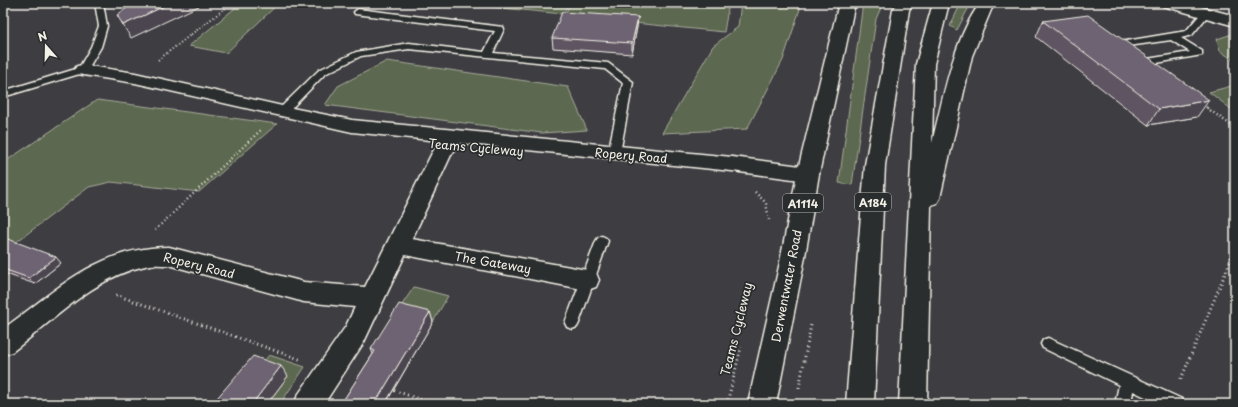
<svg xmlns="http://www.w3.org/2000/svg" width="1238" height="407" font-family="'Playpen Sans',sans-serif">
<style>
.green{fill:#5c684f;stroke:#a8ac9c}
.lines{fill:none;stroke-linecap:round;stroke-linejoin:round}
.lane-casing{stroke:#f4f1e8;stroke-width:3}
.street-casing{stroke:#f4f1e8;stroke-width:3}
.primary-casing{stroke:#f4f1e8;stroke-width:3}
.highway-casing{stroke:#f4f1e8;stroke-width:3}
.path-far2{stroke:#f4f1e8;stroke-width:2;stroke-dasharray:1 2.5;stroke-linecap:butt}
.path-far1{stroke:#f4f1e8;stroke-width:2.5;stroke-dasharray:1 3;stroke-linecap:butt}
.path{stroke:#f4f1e8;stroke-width:3;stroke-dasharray:1 3.5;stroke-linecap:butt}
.lane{fill:#2a2d2e;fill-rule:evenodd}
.street{fill:#2a2d2e;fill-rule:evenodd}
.primary{fill:#2a2d2e;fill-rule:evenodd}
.highway{fill:#2a2d2e;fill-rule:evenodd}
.wall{fill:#5e5562;stroke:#f4f1e8}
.shaded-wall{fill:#4c4550;stroke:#f4f1e8}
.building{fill:#6d6372;stroke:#f4f1e8}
.labels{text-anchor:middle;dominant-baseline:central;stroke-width:3.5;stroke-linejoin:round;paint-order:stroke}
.shield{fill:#2a2d2e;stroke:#b7b6b0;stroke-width:1}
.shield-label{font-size:11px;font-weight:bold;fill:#f4f1e8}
.street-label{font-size:12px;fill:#f4f1e8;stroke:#2a2d2e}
</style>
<rect width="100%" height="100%" fill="#3e3d42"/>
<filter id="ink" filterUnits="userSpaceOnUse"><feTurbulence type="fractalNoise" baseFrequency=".025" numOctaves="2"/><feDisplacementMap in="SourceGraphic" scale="8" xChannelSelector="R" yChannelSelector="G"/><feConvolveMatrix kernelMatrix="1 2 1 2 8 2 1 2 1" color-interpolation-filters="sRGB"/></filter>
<g filter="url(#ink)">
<path class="green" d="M241,3h38l-53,50 -37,-7z
M449,3h120l-6,11z
M571,3h158l-5,29 -160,-16z
M741,3h61l-19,57 -36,69 -85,4 51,-87 25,-19z
M863,3h20l-7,16 -24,166 -13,-2z
M961,3h10l-14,27 -7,-4z
M1235,33v28l-15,-10 -3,-12z
M387,61l181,26 19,43 -45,3 -217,-28 13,-19z
M1235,85v27l-26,-20z
M97,100l180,24 -78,68 -88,-10 -22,5 -86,65v-89z
M414,287l34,9 -15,26 -36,-10z
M269,355l36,12 -25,37h-13l21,-28 -28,-10z"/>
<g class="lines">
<defs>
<path id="lane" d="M95,3h8l4,23 -6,21 -15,25 -83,25v-6l76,-23 12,-21 8,-21z
M358,9l145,18 1,2 -11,24 115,10 25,19 -13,71 -6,4 -6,-4 15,-70 -18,-14 -196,-20 -48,7 -36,18 -39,40h-8l-1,-2 1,-2 41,-40 37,-18 53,-9 75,9 11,-21 -140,-17 -1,-2z
M1206,10l4,3 -18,22 -11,3 21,13v4l-57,10 -30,-20 5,-3 66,-11 17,-20zM1171,40l19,12 -43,7 -19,-13z
M602,236l4,2 2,3 -29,82 -2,4 -5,2 -5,-2 -2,-4 31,-82 2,-3z
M1048,338l134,61 2,5h-24l-27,-13 -2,13h-16l4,-19 -76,-37 -2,-4 2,-4z"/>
<path id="street" d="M1160,3h26l49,13v10l-72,-20z
M83,65l52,8 147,33 70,14 380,37 76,10 7,2 4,5 -4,5 -7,2 -76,-10 -272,-28 -9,12 -39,84 175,31 9,3 3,7 -3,7 -9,3 -182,-35 -41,87 -40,62h-30l4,-9 48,-69 9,-19 -51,-5 -135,-37c-8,0 -17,-1 -24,1 -51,11 -92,55 -133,86l-9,3v-26c54,-39 95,-82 166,-82l135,35 61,5 67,-134 8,-12 -88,-9 -217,-49 -58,-9 -3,-4 3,-4z"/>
<path id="primary" d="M839,3h16l-36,171 -15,88 -28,142h-28l32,-142 17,-88z"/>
<path id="highway" d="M897,3h16l-4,7 -24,155 -11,239h-28l19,-239 28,-155z
M933,3h16l-15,61 -2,79c11,-44 21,-103 48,-140h16l-5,7 -19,46 -32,142 -3,5 -6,2 -4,199h-28l17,-340z"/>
</defs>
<use href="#lane" class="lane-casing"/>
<use href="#street" class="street-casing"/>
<use href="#primary" class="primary-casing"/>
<use href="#highway" class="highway-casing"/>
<path class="path-far2" d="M158,60l74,-57
M1203,105l6,4"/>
<path class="path-far1" d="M1207,108l28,20
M755,192l11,11 3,17
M155,230l107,-101"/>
<path class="path" d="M116,295l186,65
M1181,379l54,-129
M799,388l12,-63
M390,389l43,15
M727,404l14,-57"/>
<use href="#lane" class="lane"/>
<use href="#street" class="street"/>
<use href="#primary" class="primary"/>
<use href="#highway" class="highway"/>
</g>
<path class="wall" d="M638,17l-1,10 -5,27 -79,-6 -1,-10z
M1043,21l154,96 -49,8 -112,-88z
M3,243l58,20 -26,21 -32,-11z
M430,312l3,10 -47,81 -45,1 32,-50 -2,-5z"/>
<path class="shaded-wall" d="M171,3h34l-74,35 -8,-13z
M638,17l-1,10 -5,27v-11z
M1209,100l-12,17 -49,8 11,-16z
M56,257l5,6 -26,21 -6,-6z
M430,312l3,10 -48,82 -8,-4z
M281,366l7,10 -21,28h-15z"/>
<path class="building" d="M134,3h37l-48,22 -6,-10z
M562,12l76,5 -6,26 -80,-5z
M1088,15l121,85 -50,9 -116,-88z
M8,239l48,18 -27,21 -26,-9v-26z
M399,304l31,8 -53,88 14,4h-50l34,-53 -4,-2z
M253,356l28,10 -29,38h-40z"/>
</g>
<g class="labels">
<g class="shield">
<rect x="855" y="193" width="36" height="18" rx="3"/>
<rect x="783" y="194" width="40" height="18" rx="3"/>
</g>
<g class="shield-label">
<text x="873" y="202">A184</text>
<text x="803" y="203">A1114</text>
</g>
<g class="street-label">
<text transform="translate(476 147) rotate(5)">Teams Cycleway</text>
<text transform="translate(631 155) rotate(5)">Ropery Road</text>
<text transform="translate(493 262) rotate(10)">The Gateway</text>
<text transform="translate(199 265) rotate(14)">Ropery Road</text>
<text transform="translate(786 286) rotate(-79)">Derwentwater Road</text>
<text transform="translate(736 329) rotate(-76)">Teams Cycleway</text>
</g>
</g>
<rect width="1238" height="407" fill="none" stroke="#2a2d2e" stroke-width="16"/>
<rect x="8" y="8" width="1222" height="391" fill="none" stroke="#f4f1e8" stroke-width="1.5" filter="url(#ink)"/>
<g transform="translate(46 46) rotate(340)" stroke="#2a2d2e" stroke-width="3" paint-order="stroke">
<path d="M0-3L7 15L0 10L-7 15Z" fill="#f4f1e8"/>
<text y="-6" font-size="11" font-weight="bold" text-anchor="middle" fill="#f4f1e8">N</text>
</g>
</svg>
